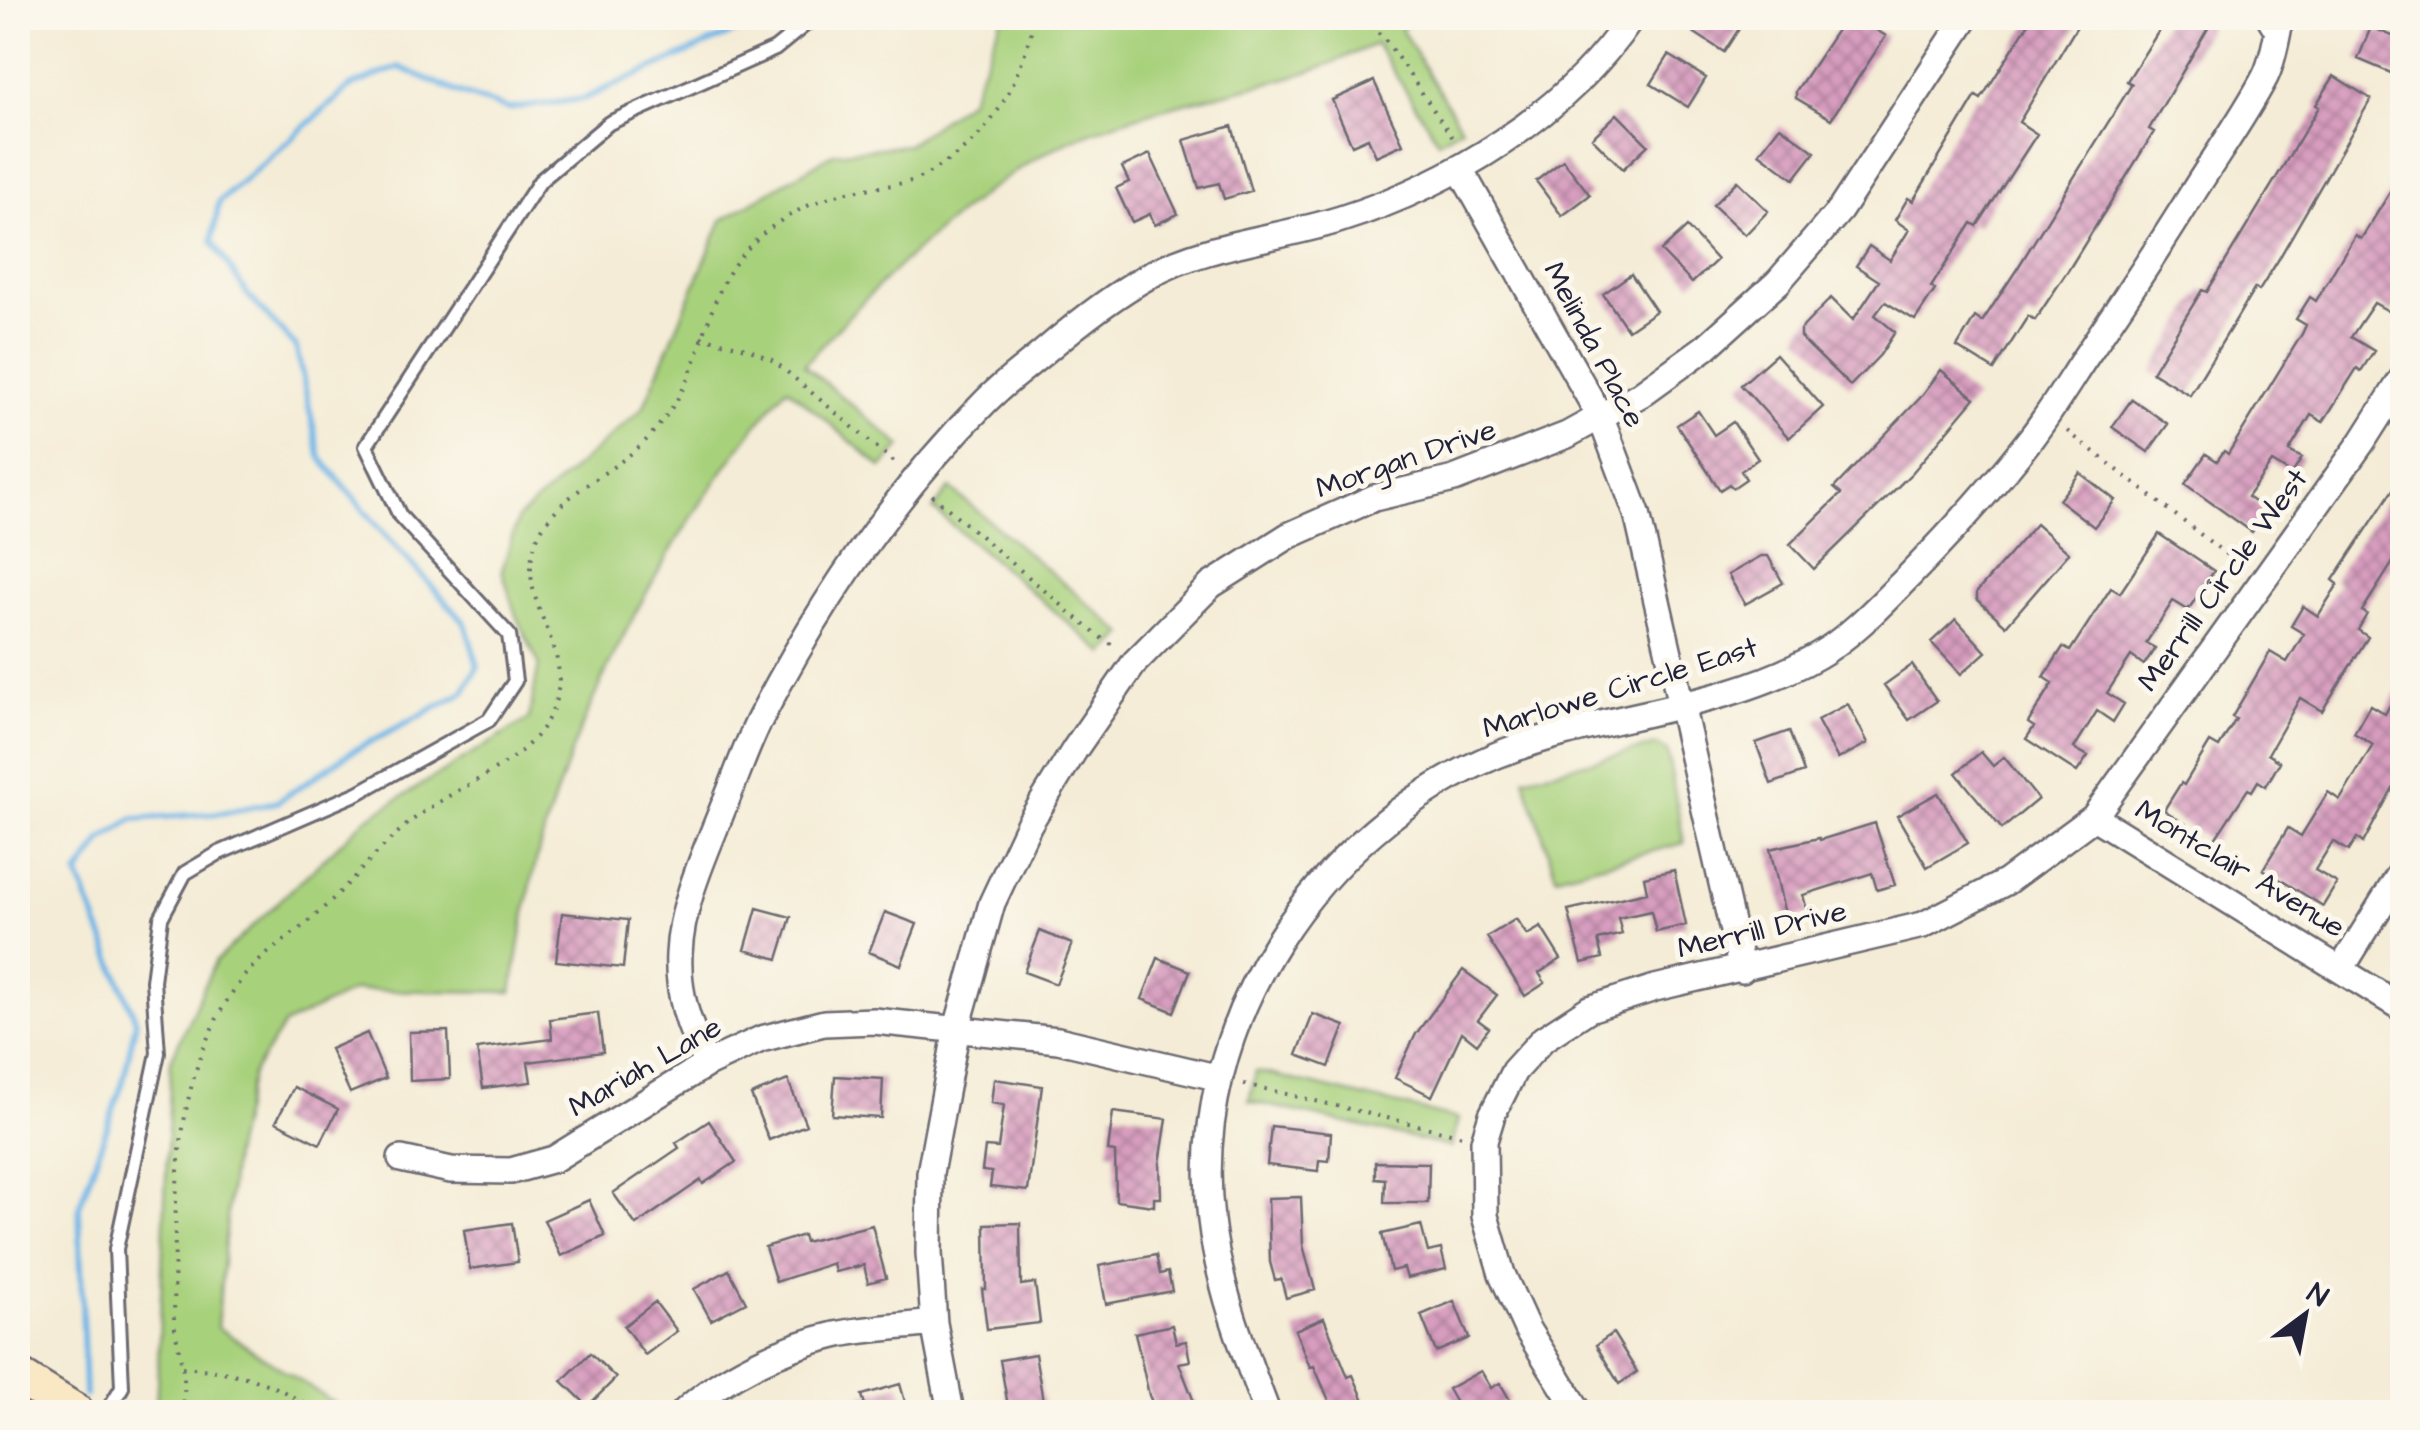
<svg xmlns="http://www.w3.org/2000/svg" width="2420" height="1430" font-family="'Architects Daughter',sans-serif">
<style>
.green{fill:#a8d17c;stroke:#657a5c;stroke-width:2.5}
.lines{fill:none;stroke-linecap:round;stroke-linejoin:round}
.stream{stroke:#6fb5e6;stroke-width:6}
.building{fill:url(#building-cross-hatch)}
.lane-casing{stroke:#6c6971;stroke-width:18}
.street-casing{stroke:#6c6971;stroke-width:30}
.secondary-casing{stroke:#6c6971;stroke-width:40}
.path{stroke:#6c6971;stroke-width:4;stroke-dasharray:2.5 8;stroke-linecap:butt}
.lane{stroke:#fff;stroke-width:12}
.street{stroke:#fff;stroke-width:25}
.secondary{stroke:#fae7c3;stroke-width:35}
.labels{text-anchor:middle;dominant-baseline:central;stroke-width:10;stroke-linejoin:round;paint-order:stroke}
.street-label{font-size:30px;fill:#22223b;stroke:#fbf7ec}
</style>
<defs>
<pattern id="building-cross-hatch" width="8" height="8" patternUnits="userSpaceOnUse" patternTransform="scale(2.5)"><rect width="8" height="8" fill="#d89dbf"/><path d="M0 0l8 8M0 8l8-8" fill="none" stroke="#af809c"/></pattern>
</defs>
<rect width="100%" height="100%" fill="#fbf7ec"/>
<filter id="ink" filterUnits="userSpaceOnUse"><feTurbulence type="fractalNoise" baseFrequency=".01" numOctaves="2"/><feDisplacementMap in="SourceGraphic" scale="20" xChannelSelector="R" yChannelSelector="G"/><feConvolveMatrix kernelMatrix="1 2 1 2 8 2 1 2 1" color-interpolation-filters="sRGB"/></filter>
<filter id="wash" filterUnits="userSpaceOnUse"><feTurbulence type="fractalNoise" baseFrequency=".0048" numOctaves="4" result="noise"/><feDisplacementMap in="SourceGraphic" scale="40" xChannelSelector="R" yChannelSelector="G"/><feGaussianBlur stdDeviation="2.25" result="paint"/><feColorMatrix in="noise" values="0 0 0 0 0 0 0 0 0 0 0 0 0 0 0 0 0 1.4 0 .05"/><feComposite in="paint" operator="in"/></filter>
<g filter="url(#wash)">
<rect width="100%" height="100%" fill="#f4ecd6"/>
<path class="green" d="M1002,18h414l-15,11 60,98 -23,14 -62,-97c-23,9 -47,22 -71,29 -78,22 -158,34 -234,67 -92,41 -200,149 -267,225l97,81 -19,22 -95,-81c-110,132 -205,303 -250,470 -11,44 -18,90 -25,135l-157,-2 -71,35 -32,49 -19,81 -16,172 131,85h-192l15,-352 44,-98 151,-143 163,-100 10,-55 -23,-48 -14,-46 16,-52 125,-110 79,-188 112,-67 73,-8 63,-46z
M950,488l174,146 -19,20 -172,-145z
M1657,745l10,6 17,92 -128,33 -32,-98z
M1256,1071l202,48 -7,28 -202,-46z"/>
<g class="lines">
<path class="stream" d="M85,1395l-6,-188 44,-125 13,-61 -58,-146 24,-35 31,-21 88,-6 56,-11 74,-50 112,-59 15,-27 -13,-43 -86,-95 -59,-71 -24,-110 -49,-53 -35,-53 7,-39 132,-116 48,-19 63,27 46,15 75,-10 184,-81"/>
</g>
<g id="blocks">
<path class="building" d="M1694,18h52l-22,34 -37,-24z
M1845,18h11l30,18 -55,83 -35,-21v-7z
M2032,18h50l-63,104 18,12 -60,92 -5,-3 -41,64 4,3 -20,30 -30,-18 -10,13 20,17 -15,23 -30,31 -50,-49v-7l31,-32 22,22 26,-39 -23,-15 13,-20 21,14 19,-30 -14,-10 13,-22 5,3 63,-105 5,3z
M2167,18h47l-65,111 5,3 -83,134 -36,54 -7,-4 -34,54 -37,-23 18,-30 7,5 35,-53 115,-185 -5,-3z
M2371,27l31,13v25l-4,11 -40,-17z
M1669,55l37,23 -18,29 -37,-23z
M2334,76l37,23 -94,163 -18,29 -4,-3 -65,107 -38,-23 50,-82 5,2 112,-185 -3,-2z
M1374,81l29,63 -27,12 -8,-18 -16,7 -20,-45z
M1617,114l31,31 -25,24 -31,-31z
M1232,126l19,65 -27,8 -5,-16 -20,5 -15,-48z
M1780,126l35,26 -21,27 -35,-26z
M1150,154l28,60 -23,11 -5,-11 -18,8 -16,-34 13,-6 -7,-15z
M1563,160l27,35 -28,21 -26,-35z
M2402,173v122l-10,18 -18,-10 -23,34 23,14 -13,20 -4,-3 -34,54 -12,-7 -22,36 13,7 -10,16 -20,-12 -25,35 20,14 -15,21 -67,-48 21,-30 11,7 7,-10 4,3 74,-120 4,-9 -10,-6 14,-22 6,4 39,-66 6,4z
M1737,181l31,30 -23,24 -32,-30z
M1687,227l30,33 -25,23 -31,-32z
M1631,274l25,37 -28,19 -25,-36z
M1776,354l47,53 -34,31 -48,-53z
M1941,370l34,28 -63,75 -98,96 -24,-25 51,-50 -7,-6 86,-90z
M2132,399l36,25 -20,28 -36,-25z
M1698,411l16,24 19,-13 25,37 -17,12 5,8 -13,9 -4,-4 -9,6 -43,-65z
M2080,473l35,27 -21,27 -35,-27z
M2402,476v72l-40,63 5,3 -9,16 10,7 -46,74 -22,-13 -32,56 12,8 -14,24 -8,-5 -6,10 -4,-2 -35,53 -49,-32 17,-27 3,2 26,-43 9,5 17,-28 -4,-2 38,-65 17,10 17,-28 -13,-8 12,-20 15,10 20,-32 -5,-4z
M2036,524l33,29 -63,73 -29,-27v-7z
M2159,534l55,37 -26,39 -15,-9 -27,42 9,5 -11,17 -13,-9 -24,37 17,11 -11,18 -16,-11 -23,37 14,8 -11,16 -51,-33 8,-12 -6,-4 25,-40 -9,-6 19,-30 7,4 41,-63 9,5z
M1761,556h7l15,27 -38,21 -17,-29z
M1956,619l30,33 -25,22 -30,-32z
M1912,665l25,36 -28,19 -25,-35z
M2402,683v88l-39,72 -6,-5 -8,13 -16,-10 -18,29 22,13 -14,23 -60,-37 25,-41 13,8 27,-44 12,8 33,-55 -19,-12 16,-28 15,9z
M1848,704l20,39 -30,16 -21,-39z
M1789,731l15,41 -33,12 -15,-41z
M1981,752l12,14 11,-9 34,42 -36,30 -46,-56z
M1938,793l30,50 -41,24 -30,-51z
M1875,823l20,62 -18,5 -5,-17 -69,22 5,19 -22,5 -16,-70 49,-11 1,2z
M1674,870l12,55 -30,7 -5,-21 -33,7 4,16 -24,6 4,18 -20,5 -14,-53 79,-18 -3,-15z
M757,908l34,9 -13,42 -33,-9z
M885,912l32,12 -16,41 -32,-13z
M562,913l66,7 -5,48 -67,-7z
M1516,919l11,16 14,-8 20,32 -22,14 6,10 -20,13 -38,-59z
M1040,931l32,13 -16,40 -32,-12z
M1158,958l32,13 -16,41 -32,-13z
M1463,970l34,25 -19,25 11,8 -12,16 -15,-12 -30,64 -37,-18 21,-44z
M598,1013l5,39 -75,10 3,20 -48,6 -6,-39 75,-10 -2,-20z
M1313,1014l32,12 -16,41 -32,-12z
M448,1031l2,48 -40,2 -1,-49z
M367,1033l19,45 -36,15 -20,-44z
M835,1076l48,3 -2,39 -49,-3z
M994,1079l48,7 -14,105 -38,-4 2,-15 -10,-1 3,-24 13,1 6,-43 -13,-2z
M788,1080l18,45 -37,15 -18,-45z
M294,1087l44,22 -18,35 -44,-22z
M1113,1112l54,7 -7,44 1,35h-7v8l-38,-5 -1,-49 -7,-1z
M709,1121l27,41 -33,22 -2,-4 -65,45 -23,-32 66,-45 -3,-5z
M1271,1126l60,7 -2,28 -10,-1 -1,11 -51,-6z
M1375,1162l54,1 -1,40h-44l1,-24 -10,-1z
M1301,1197l2,48 12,45 -29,8 -5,-19 -6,1 -5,-18 -2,-64z
M589,1200l16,36 -44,20 -17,-36z
M512,1223l6,39 -48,7 -6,-39z
M1020,1223l1,62 14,-2 5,40 -53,6 -5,-40h4l-1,-65z
M872,1225l14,53 -18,5 -4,-18 -29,7 -2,-9 -57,19 -11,-35 38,-12 2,7z
M1421,1225l7,27 13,-3 5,20 -39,9 -3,-10 -13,3 -9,-37z
M1156,1255l4,19 8,-2 4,19 -66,13 -7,-38z
M729,1270l17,32 -35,18 -17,-31z
M1454,1301l15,37 -33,14 -15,-37z
M655,1302l22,29 -32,24 -21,-29z
M1324,1318l24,59 5,-2 16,37h-35l-20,-46 -4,1 -15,-37z
M1172,1325l4,18 10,-2 4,20 -11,2 19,49h-42l-7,-17 -14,-62z
M1613,1333l24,39 -18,12 -23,-39z
M590,1353l26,25 -28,28 -26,-25z
M1035,1354l10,58h-36l-9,-52z
M1481,1371l10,17 9,-5 10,17 -21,12h-28l-13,-23z
M900,1384l8,28h-41l-5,-17z"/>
</g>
</g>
<g filter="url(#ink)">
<use href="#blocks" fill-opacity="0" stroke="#6c6971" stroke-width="2.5"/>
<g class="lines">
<defs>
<path id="lane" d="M107,1412l15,-25 -6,-138 42,-196 -5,-72 8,-63 24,-45 34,-20 139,-60 131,-73 26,-39 -6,-46 -109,-119 -34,-70 174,-265 69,-58 166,-74 38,-31"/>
<path id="street" d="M1460,169l141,249 36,96 105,456
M2094,817l308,191
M2341,969l61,-98
M707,1064c-18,-36 -30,-70 -28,-110 2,-50 26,-100 44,-146 13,-30 23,-62 38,-91 59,-114 135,-226 226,-317 18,-18 39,-33 58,-49 34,-29 67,-55 105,-76 58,-32 129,-36 191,-56 110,-35 225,-104 290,-201
M401,1159l50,11 60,1 43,-12 153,-95 54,-25 63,-16 50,-2 184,19 162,38
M684,1412c39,-36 98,-65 151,-77 32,-7 67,-8 99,-12
M951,1412l-17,-89 -5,-70 1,-80 27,-145 35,-125 37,-79 46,-75 60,-87 76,-77 77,-49 86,-38 80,-19 113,-44 74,-41 65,-47 72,-65 62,-72 126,-192
M1267,1412c-24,-63 -48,-124 -56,-192 -24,-197 108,-391 286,-465 104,-42 221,-43 320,-99 34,-19 65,-53 93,-81 42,-43 84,-89 121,-137 19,-25 36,-53 53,-79 36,-53 72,-106 105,-160 25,-41 54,-80 76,-122 7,-14 10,-31 13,-46l-8,-13
M1579,1412l-52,-83 -25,-55 -17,-58 -1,-75 8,-26 22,-44 29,-32 46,-30 66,-21 268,-63 83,-43 88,-65 268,-375 40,-63"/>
<path id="secondary" d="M18,1376l58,36"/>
</defs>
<use href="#lane" class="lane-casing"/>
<use href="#street" class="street-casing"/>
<use href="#secondary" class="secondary-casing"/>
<path class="path" d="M1363,18l22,21 68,99
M701,337l45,11 28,13 125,105
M2067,431l173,134
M932,495l166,141 20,12
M1244,1084l219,52
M182,1367c55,5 90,13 135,45
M180,1412c12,-27 -4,-64 -6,-93 2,-114 -6,-244 68,-340 22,-28 52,-43 77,-67 37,-33 65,-73 106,-101 42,-30 103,-48 126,-98 28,-62 -28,-98 -19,-157 10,-60 80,-78 117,-119 13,-15 26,-32 35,-50 23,-46 26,-100 64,-139 26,-28 66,-49 104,-57 19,-3 40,-5 59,-10 11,-3 21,-10 30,-16 55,-33 80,-86 93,-147"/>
<use href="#lane" class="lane"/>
<use href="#street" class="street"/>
<use href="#secondary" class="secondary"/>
</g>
</g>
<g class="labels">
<g class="street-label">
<text transform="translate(1594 345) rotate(62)">Melinda Place</text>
<text transform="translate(1406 459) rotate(-19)">Morgan Drive</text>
<text transform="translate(2223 580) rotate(-54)">Merrill Circle West</text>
<text transform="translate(1620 688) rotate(-17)">Marlowe Circle East</text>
<text transform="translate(2240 869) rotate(31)">Montclair Avenue</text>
<text transform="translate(1762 930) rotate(-13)">Merrill Drive</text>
<text transform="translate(645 1067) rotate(-30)">Mariah Lane</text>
</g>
</g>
<rect width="2420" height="1430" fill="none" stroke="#fbf7ec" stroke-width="60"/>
<g transform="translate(2305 1315) rotate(32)" stroke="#fbf7ec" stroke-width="8" paint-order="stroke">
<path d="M0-8L18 38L0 25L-18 38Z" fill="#22223b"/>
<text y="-15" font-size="28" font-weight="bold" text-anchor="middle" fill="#22223b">N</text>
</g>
</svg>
